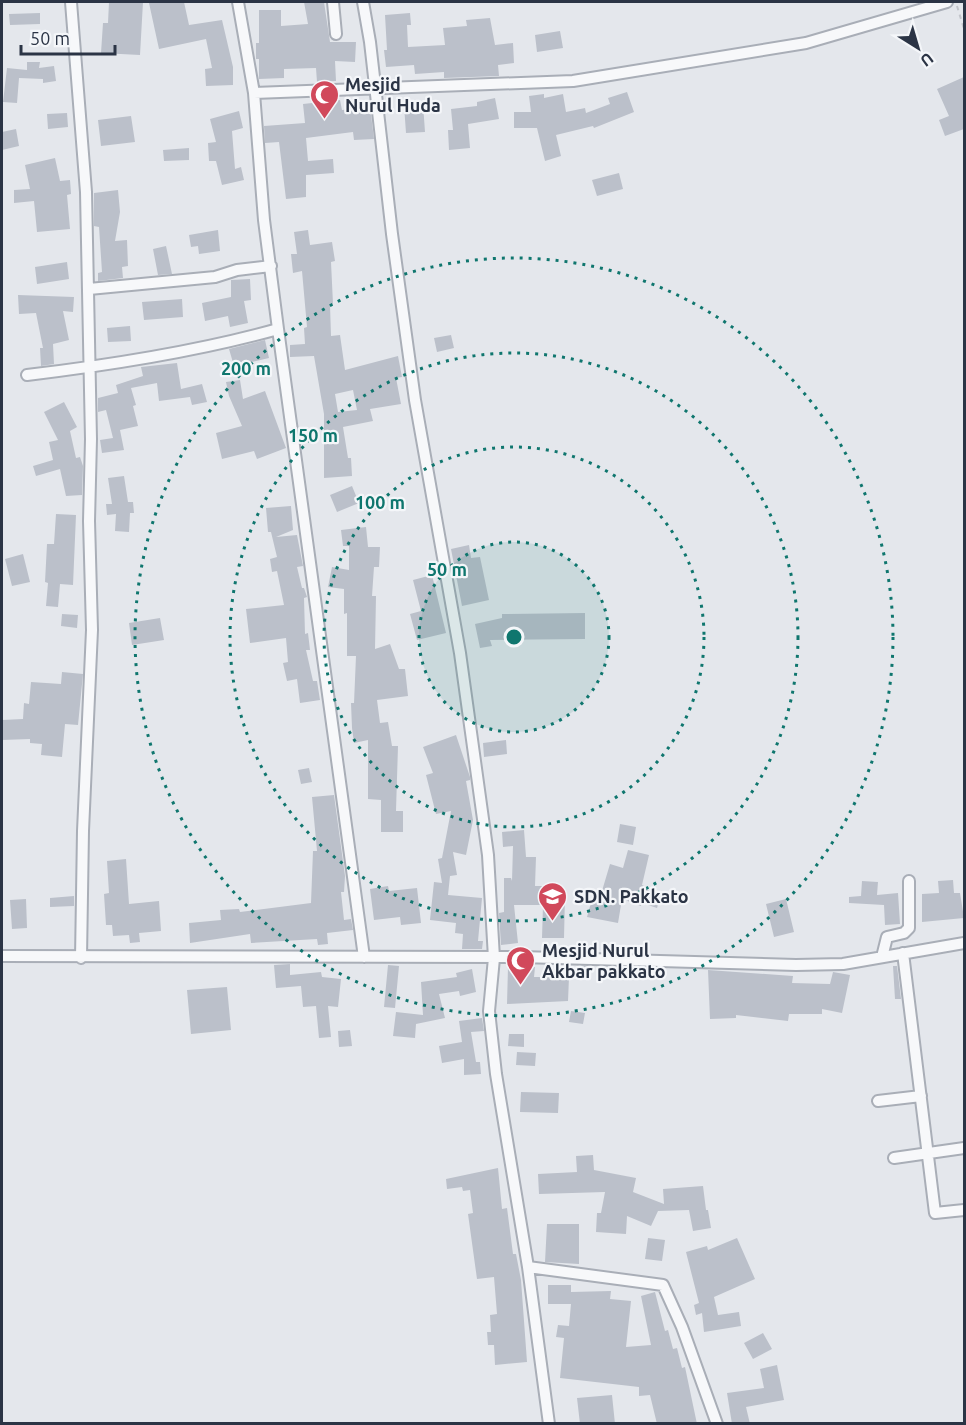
<svg xmlns="http://www.w3.org/2000/svg" width="966" height="1425" font-family="Ubuntu,sans-serif">
<style>
.building{fill:#bbc0ca;fill-rule:evenodd}
.lines{fill:none;stroke-linecap:round;stroke-linejoin:round}
.street-casing{stroke:#a9aeb7;stroke-width:14}
.path{stroke:#c2c5cb;stroke-width:2;stroke-dasharray:4.5 4.5;stroke-linecap:butt}
.street{stroke:#f7f8fa;stroke-width:10}
.ring{fill:none;stroke:#0f766e;stroke-width:3;stroke-dasharray:3 6}
.labels{text-anchor:middle;dominant-baseline:central;stroke-width:4.5;stroke-linejoin:round;paint-order:stroke}
.poi-label{font-size:18px;font-weight:bold;fill:#2b3445;stroke:#f4f6f9;text-anchor:start}
.centre{fill:#0f766e;stroke:#f4f6f9;stroke-width:3}
.ring-label{font-size:18px;text-anchor:middle;font-weight:bold;fill:#0f766e;stroke:#f4f6f9;stroke-width:4.5;stroke-linejoin:round;paint-order:stroke}
</style>
<rect width="100%" height="100%" fill="#e4e7ec"/>
<path class="building" d="M109,2h34l-3,53 -39,-2 2,-30h5z
M184,2l5,23 33,-5 11,47v18l-27,1 -1,-17 7,-1 -6,-29 -47,10 -10,-46z
M304,2h20l6,40h26l-1,20 -20,-1 1,20 -19,1 -1,-14 -32,1v9l-25,1v-20h-3v-16h3v-33h22v16l27,-2z
M40,13v11l-30,1 -1,-11z
M410,13l1,12h-4l1,22 37,-2 -2,-17 24,-2 -1,-6 24,-2 5,27 18,-2 1,20 -16,2 1,11 -55,2v-6l-29,2 -1,-9 -28,2 -2,-17h3l-2,-35z
M560,31l3,17 -26,4 -2,-17z
M27,62h13l-1,6 15,-2 2,15 -13,2v-4l-24,-1 -2,25 -14,-1 4,-34 20,2z
M964,77v52l-19,7 -6,-16 10,-4 -12,-27z
M627,92l7,20 -40,16 -1,-2 -37,9 5,21 -16,5 -8,-33h-23v-16h17l-2,-16 15,-2v4l19,-4 3,18 19,-4 1,5 24,-9 -2,-6z
M495,98l4,21 -31,5 2,24 -21,2 -1,-20h5l-2,-21 26,-3v-4z
M340,100l2,10 28,-3 4,32 -20,1 -1,-8 -47,6 2,23 25,-2 1,14 -28,2v22l-20,2 -7,-57 -14,1 -1,-17 41,-3 -2,-19z
M423,104l2,28 -19,1 -2,-28z
M239,111l4,17 -11,3 3,38 6,-2 3,13 -22,5 -6,-24h-7l-1,-18 8,-1 -6,-23z
M67,113l1,14 -20,2 -1,-15z
M131,116l4,26 -34,4 -3,-26z
M16,129l3,17 -17,4v-18z
M189,148v12l-25,1 -1,-11z
M55,158l5,23 10,-1 1,14 -4,1 3,34 -33,3 -3,-31 -20,2v-13l16,-1 -5,-24z
M619,173l4,16 -26,7 -5,-16z
M118,190l2,22 -5,29 12,-1 1,26 -6,1 1,11 -25,3v-8l4,-1 -3,-45 -5,-1v-33z
M218,230l2,21 -21,3 -1,-8 -7,1 -2,-12z
M308,230l2,15 22,-3 3,19 -4,1 2,42 -3,1 1,31 9,-1 5,35 53,-14 4,21 -6,1 5,26 -31,5 3,12 -30,6 5,31h3l1,18 -28,2v-64l-10,-58 -24,1v-12l15,-1 -1,-16 3,-1 -5,-56 -9,2 -2,-19h6l-3,-22zM353,390l4,20 -19,2 -3,-18z
M166,246l6,28 -14,1 -5,-26z
M67,262l2,17 -32,5 -2,-17z
M250,279l1,21 -7,1 4,22 -18,4 -2,-11 -23,5 -3,-18 29,-6v-17z
M18,295l56,2 -1,15 -10,-1 6,29 -16,4 1,20 -13,2 -1,-18h3l-7,-35 -17,1z
M182,299l1,18 -39,3 -2,-18z
M130,326l1,15 -23,1 -1,-14z
M451,335l3,13 -17,4 -3,-14z
M265,340l4,18 -35,8 -5,-17z
M177,363l4,26 21,-5 5,18 -15,3 -2,-8 -31,4 -2,-18 -26,5 5,17 -3,1 5,20 -18,4 4,20 -22,3 -2,-13 13,-2 -7,-28 -8,2v-14l20,-5 -2,-8 27,-9 -2,-9z
M240,380l3,19 22,-8 21,57 -29,11 -3,-8 -32,8 -6,-26 26,-7 -13,-30 -3,-14z
M64,402l13,25 -7,4 6,27 4,-1 3,9 -1,29 -16,1 -6,-27 -24,7 -3,-10 20,-6 -4,-18 9,-2 -14,-28z
M124,476l4,26h5l1,11h-4l-1,19 -14,-1 1,-17 -9,1 -1,-11h6l-4,-26z
M352,486l7,17 -22,9 -7,-17z
M291,506l2,24 -17,7 21,-2 6,31 -6,1 5,21h2l3,9 -3,1 1,36 3,-1 2,17h-4l7,31h4l3,19 -20,3 -3,-24 -10,2 -4,-18 5,-1 -2,-24 -36,5 -4,-34 38,-4 -7,-34 -5,1 -2,-13 7,-2 -6,-25h-3l-2,-24z
M56,514l20,1 -3,70 -13,-1 -2,23 -12,-1 2,-23 -3,-1 2,-38h7z
M366,527l2,20h12l-1,20h-5l-2,29h4l-1,53 15,-5 9,25h6l3,27 -31,4 3,23 8,-1 4,24h6l-2,65h7v21h-22v-32l-13,-1v-59l-14,3 -2,-15 -1,-25h3l2,-47h-9v-43l-3,1v-25l-16,-2 4,-20 17,3v-24h-6l-2,-16z
M469,545l2,13 9,-1 9,43 -27,6 -11,-57z
M23,554l7,28 -18,4 -7,-27z
M432,575l14,58 -29,7 -7,-26 11,-3 -8,-31z
M585,613v26l-95,1 2,6 -12,2 -5,-24 27,-6v-4z
M62,614l16,1 -1,13 -16,-2z
M160,618l4,22 -32,5 -3,-22z
M62,672l21,2 -5,51 -13,-1 -3,33 -21,-2 1,-11 -12,-1v-4l-28,1v-20l21,-1 1,-16 5,1 2,-22 30,2z
M456,735l14,42v3l-4,1 7,39 -7,35 -13,-3 4,23 -7,1 -2,19 34,3 -4,43h5l-1,8h-20l1,-15 -8,-1 1,-10 -26,-3 4,-38 8,1 -4,-24 4,-1 9,-47 -15,3 -10,-39 7,-2 -10,-26z
M506,740l1,14 -23,3 -1,-14z
M309,768l3,14 -11,2 -3,-14z
M334,795l11,81 -1,16h-3l3,28 7,-1 2,11 -26,3 1,11 -10,1 -1,-6 -66,4 -1,-9 -60,9 -1,-20 32,-3 -1,-10 19,-1 1,3 71,-9 2,-52h4l-5,-54z
M620,824l16,3 -3,18 -16,-3z
M524,830l2,27h10l-1,29h25v9h5l-1,43h-22l1,-33h-29l4,38 -17,2 -2,-32 5,-1v-34h7l1,3 1,-35 -10,1 -1,-15z
M628,850l21,5 -7,30 6,3 -1,2 14,5 -4,13 -15,-5 -1,3 -19,-7 -4,24 -31,-6 5,-18 7,2 11,-37 13,4z
M126,859l3,45 30,-3 2,30 -22,2 1,9 -10,1 -1,-8 -16,1 -1,-11h-6l-2,-31 5,-1 -2,-32z
M953,880l1,13h6l4,25 -42,4v-28l17,-1 -1,-12z
M862,881l16,1 -1,13 21,-2 2,31 -15,1 -1,-20 -35,-2v-6l12,-1z
M388,886l1,5 28,-3 4,35 -20,2 -1,-8 -26,3 -4,-31z
M74,896v10l-24,1v-9z
M26,899l1,29 -15,1 -2,-29z
M786,899l8,33 -20,5 -8,-33z
M290,964v11l31,-3 1,5 19,2 -3,28 -10,-1 3,31 -12,1 -3,-32 -13,1 -2,-21 -25,2 -2,-23z
M388,965l11,1 -4,42 -11,-1z
M578,966h10v12h-10z
M893,966h4l4,33h-6z
M508,967h27l-1,10h35l-1,24 -61,3z
M472,969l4,23 -16,4 -1,-5 -20,3 6,24 -29,6 -1,14 -22,-2 3,-24 27,3 -2,-33 36,-5 -1,-4z
M708,970l85,6 -1,7 38,1 3,-12 17,3 -8,38 -20,-4v5h-33l-1,7 -52,-6v3l-26,1z
M227,987l4,43 -40,4 -4,-44z
M571,1011l14,2 -2,11 -14,-2z
M482,1018l2,13 -13,1 5,30h4l1,12 -17,1v-16l-22,4 -3,-17 23,-4 -3,-21z
M350,1030l2,16 -13,1 -1,-16z
M509,1034h15v13l-16,-1z
M517,1052l19,1 -1,13 -19,-1z
M521,1092l38,1 -1,20 -38,-1z
M593,1155l1,15 42,8 -3,14 31,12 -1,-15 40,-3 3,24h2l3,18 -18,3 -4,-21 -31,1 -7,15 -24,-10 -1,18 -30,-2 1,-19h4l4,-21 -66,2 -1,-20 39,-2 -1,-16z
M498,1168l4,41 5,-1 6,46h3l5,26 6,82 -32,3 -1,-20h-6l-1,-13h4l-1,-17 7,-1 -3,-37 -17,2 -9,-65 5,-1 -3,-23 -7,1 -1,-4 -15,2 -1,-10z
M547,1224h32v40l-34,-2z
M648,1238l17,2 -3,21 -17,-2z
M737,1238l18,41 -41,18 4,18 21,-3 2,14 -37,6 -2,-19 -6,2 -2,-10 5,-2 -13,-51 21,-6 1,4z
M548,1285h23v7l40,-1 -1,8 21,2 -5,46 25,-2 -10,-49 14,-4 10,39 3,-1 5,19 4,-1 5,20 3,-1 12,57h-40l-7,-29 -11,1v-9l-79,-9 4,-40 -8,-1 2,-12 11,1 2,-22h-23z
M763,1333l9,16 -19,10 -9,-16z
M777,1365l7,35 -38,7 4,17h-18l-5,-31 37,-5 -4,-19z
M612,1395l3,29h-35l-3,-26z"/>
<g class="lines">
<defs>
<path id="street" d="M71,2l15,190 5,247 -2,82 3,109 -9,201 -2,127
M238,2l16,91 10,127 14,109 86,628
M333,2l3,32
M363,2l7,40 22,192 23,166 45,253 28,202 6,103 -5,53 7,63 32,193 21,157
M254,93l319,-12 233,-38 141,-41
M89,289l126,-12 22,-7 34,-4
M27,375c84,-10 169,-23 251,-46
M903,953l32,260 29,-3
M2,956l519,1 275,8 47,-1 121,-21
M882,957l5,-20 17,-4 5,-5v-47
M878,1101l43,-5
M894,1158l70,-10
M528,1267l135,18 19,42 35,97"/>
</defs>
<use href="#street" class="street-casing"/>
<path class="path" d="M957,6l7,23"/>
<use href="#street" class="street"/>
</g>
<circle cx="514" cy="637" r="95" fill="#0f766e" fill-opacity=".12"/>
<g class="ring">
<circle cx="514" cy="637" r="95"/>
<circle cx="514" cy="637" r="190"/>
<circle cx="514" cy="637" r="284"/>
<circle cx="514" cy="637" r="379"/>
</g>
<defs>
<symbol id="mosque-pin" viewBox="-11 -11 22 30"><path d="M0 17L-7.5 6A9.5 9.5 0 1 1 7.5 6Z" fill="#d1495b" stroke="#f4f6f9"/><path d="M3.5-4.9A6 6 0 1 0 3.5 4.9A5 5 0 1 1 3.5-4.9Z" fill="#fff"/></symbol>
<symbol id="school-pin" viewBox="-11 -11 22 30"><path d="M0 17L-7.5 6A9.5 9.5 0 1 1 7.5 6Z" fill="#d1495b" stroke="#f4f6f9"/><path d="M0-5L7-2L0 1L-7-2ZM-4 1L0 2.5L4 1V4Q0 6-4 4Z" fill="#fff"/></symbol>
</defs>
<g fill-rule="evenodd">
<use href="#mosque-pin" x="308" y="78" width="33" height="45"/>
<use href="#school-pin" x="536" y="880" width="33" height="45"/>
<use href="#mosque-pin" x="504" y="944" width="33" height="45"/>
</g>
<g class="labels">
<g class="poi-label">
<text x="345" y="84">Mesjid<tspan x="345" dy="21">Nurul Huda</tspan></text>
<text x="574" y="896">SDN. Pakkato</text>
<text x="542" y="950">Mesjid Nurul<tspan x="542" dy="21">Akbar pakkato</tspan></text>
</g>
</g>
<circle cx="514" cy="637" r="9" class="centre"/>
<g class="ring-label">
<text x="246" y="375">200 m</text>
<text x="313" y="442">150 m</text>
<text x="380" y="509">100 m</text>
<text x="447" y="576">50 m</text>
</g>
<rect width="966" height="1425" fill="none" stroke="#2b3445" stroke-width="6"/>
<g transform="translate(918 48) rotate(143)" stroke="#f4f6f9" stroke-width="4.5" paint-order="stroke">
<path d="M0-4.5L10 22L0 15L-10 22Z" fill="#2b3445"/>
<text y="-9" font-size="16" font-weight="bold" text-anchor="middle" fill="#2b3445">U</text>
</g>
<path d="M21 45v9h94v-9" fill="none" stroke="#2b3445" stroke-width="3"/>
<text x="30" y="45" font-size="18" fill="#2b3445" stroke="#f4f6f9" stroke-width="4.5" paint-order="stroke">50 m</text>
</svg>
